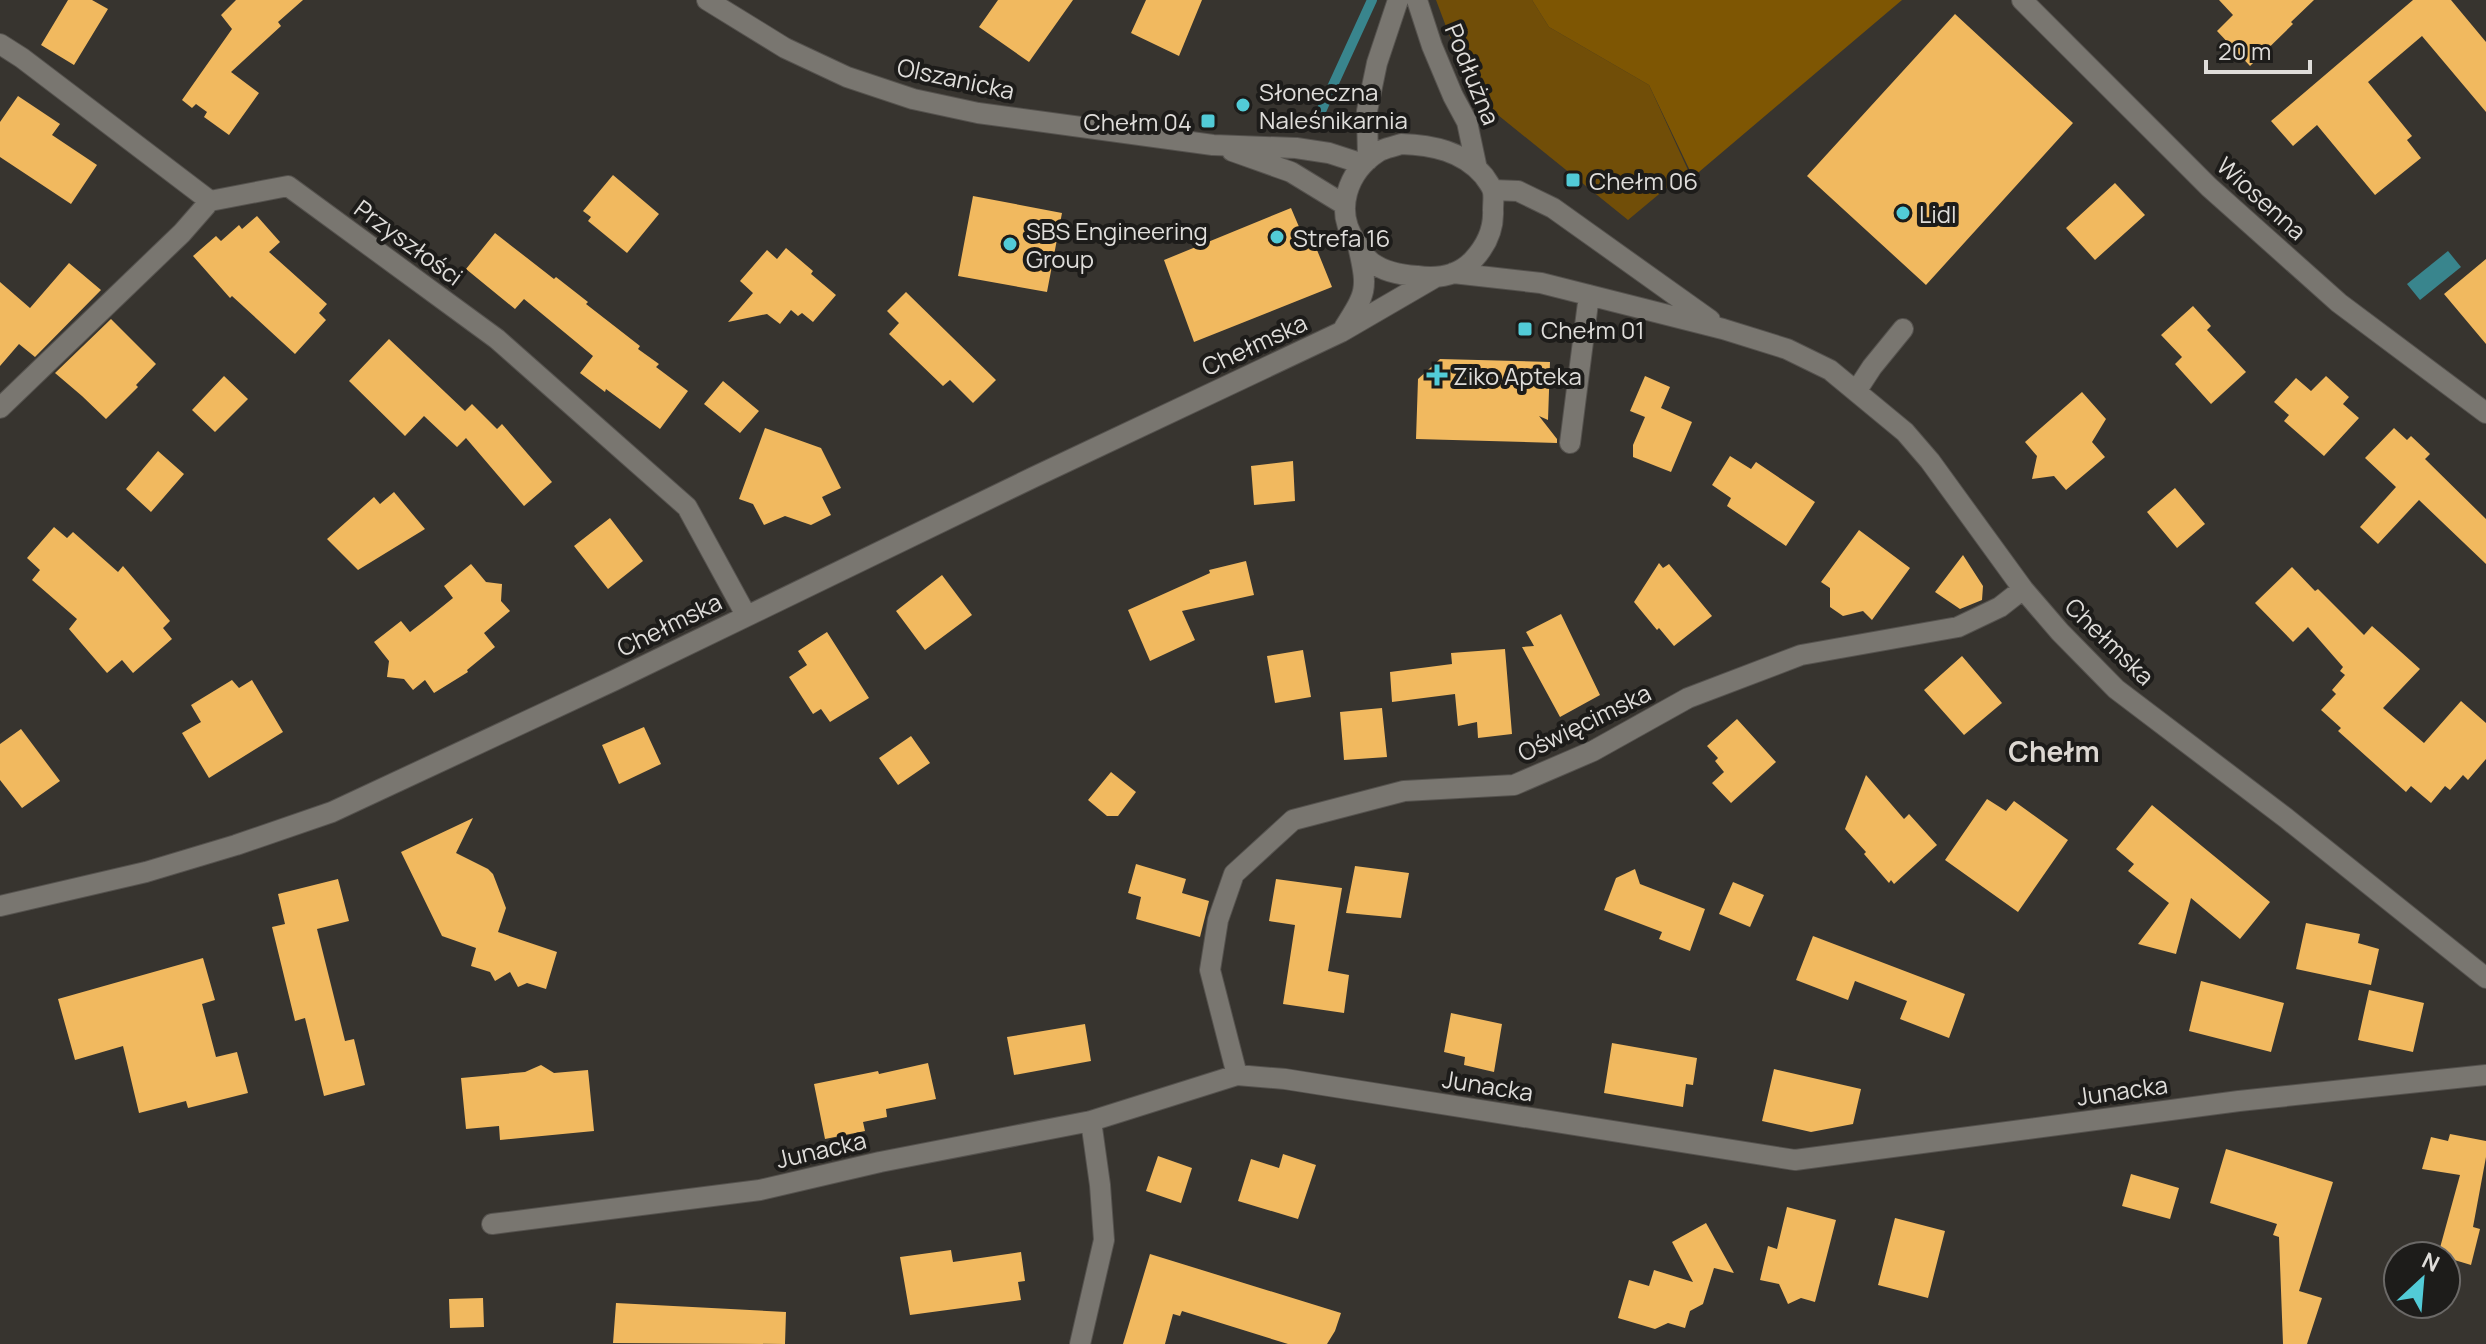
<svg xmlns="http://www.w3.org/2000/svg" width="2486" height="1344" font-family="Manrope,sans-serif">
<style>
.green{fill:#714e08}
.forest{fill:#7e5603}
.water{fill:#39858d}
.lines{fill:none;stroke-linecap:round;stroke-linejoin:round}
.stream{stroke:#39858d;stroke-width:10}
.building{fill:#f1b95f}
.minor-casing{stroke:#55524e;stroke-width:22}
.minor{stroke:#797670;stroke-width:20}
.poi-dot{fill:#52cbd7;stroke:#1d1c1a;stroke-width:3}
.labels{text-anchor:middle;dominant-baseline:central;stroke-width:8;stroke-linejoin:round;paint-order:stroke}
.street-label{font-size:24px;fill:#dfddda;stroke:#1d1c1a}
.poi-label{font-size:24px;fill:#dfddda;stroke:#1d1c1a;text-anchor:start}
.quarter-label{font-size:28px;font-weight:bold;fill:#ddd8d2;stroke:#1d1c1a}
</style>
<rect width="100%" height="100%" fill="#37342f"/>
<path class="green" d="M1436,0h96l17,27 100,58 39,85 -60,50 -135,-109 -32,-45z"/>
<path class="forest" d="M1532,0h370l-209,177 -44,-92 -100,-58z"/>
<path class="water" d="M2448,251l13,16 -41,33 -13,-16z"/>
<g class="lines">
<path class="stream" d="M1317,120l55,-120"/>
</g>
<path class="building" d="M68,0h24l16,9 -34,56 -33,-20z
M236,0h67l-25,22 3,4 -50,46 28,21 -30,42 -25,-18 3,-5 -11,-8 -4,4 -10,-8 50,-71 -11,-14z
M998,0h75l-44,62 -50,-35z
M1146,0h56l-23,56 -48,-23z
M2219,0h95l-23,22 2,2 -43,42 -33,-35 16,-16z
M2413,0h38l35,42v70l-64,-76 -54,46 44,54 -5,4 14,18 -46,37 -58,-70 -24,21 -22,-25z
M1955,14l118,109 -147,162 -119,-109z
M18,96l42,28 -8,11 45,30 -26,39 -71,-47v-35z
M613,175l46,39 -32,39 -39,-32 3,-4 -8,-6z
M2115,183l30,32 -50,45 -29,-32z
M973,196l89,17 -15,79 -89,-16z
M1291,208l17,40 7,-3 17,42 -138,55 -30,-82z
M257,216l23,26 -11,10 58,52 -8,9 7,7 -31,34 -63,-58 -2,2 -37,-42 23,-20 5,5 18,-16 3,4z
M495,233l59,46 2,-2 32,25 -2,2 54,42 -2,3 21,15 -3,3 32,24 -28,38 -54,-40 -1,3 -25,-19 13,-17 -69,-57 -9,10 -49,-40z
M786,248l27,23 -2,3 25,21 -23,27 -11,-9 -4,3 -7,-6 -11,14 -13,-10 -39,8 25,-29 -13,-12 27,-31 10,9z
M2486,259v85l-42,-50z
M69,263l32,27 -66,67 -16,-13 -19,22v-84l30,26z
M906,292l90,88 -23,23 -23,-23 -7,6 -54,-52 10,-11 -12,-12z
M2193,306l18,20 -4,4 39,42 -35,32 -36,-40 7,-7 -21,-22z
M111,319l45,45 -20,21 2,2 -32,32 -24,-23 -27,-23z
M389,339l76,72 7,-7 25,25 5,-5 50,58 -28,24 -58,-68 -9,9 -33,-31 -19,20 -56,-55z
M1440,359l110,3 -2,58 -9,-4 18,23v4l-141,-4 2,-60z
M224,376l24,23 -33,33 -23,-22z
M1645,376l25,11 -9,21 31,14 -21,50 -38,-15v-12l12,-28 -15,-6z
M2326,376l23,21 -6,7 16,14 -35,38 -40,-35 5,-6 -15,-13 22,-24 15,13z
M723,381l36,30 -19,22 -36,-29z
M2082,392l24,27 -14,23 13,15 -39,33 -12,-14 -22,3 5,-23 -12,-14z
M765,428l56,20 20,40 -19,9 9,18 -20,10 -26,-9 -21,9 -11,-21 -14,-5z
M2394,428l13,12 4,-4 19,18 -5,5 61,60v45l-67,-64 -41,44 -18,-17 36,-40 -31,-29z
M158,451l26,23 -33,38 -25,-23z
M1730,456l21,13 5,-7 59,40 -29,44 -59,-40 4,-8 -19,-13z
M1293,461l2,40 -41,4 -3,-39z
M2175,488l30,36 -28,24 -30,-36z
M394,492l31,37 -67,41 -31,-31 47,-42 6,7z
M610,518l33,43 -35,28 -34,-43z
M54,527l13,11 6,-6 45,40 5,-6 47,55 -7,7 9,11 -39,34 -11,-13 -15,13 -38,-44 8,-10 -45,-39 8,-10 -13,-12z
M1859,530l51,38 -38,52 -9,-9 -20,5 -13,-9v-19l-9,-6z
M1963,555l20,31 -1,14 -22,9 -25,-17z
M1246,561l8,34 -72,16 13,29 -45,21 -22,-51 82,-37 -1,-3z
M1659,563l4,5 6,-4 43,52 -38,30 -15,-18 -2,2 -23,-28z
M471,564l15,18 16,2 -1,17 9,10 -26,22 11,14 -28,23 1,2 -34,21 -9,-13 -12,10 -9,-11 -17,-2 2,-16 -15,-19 27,-21 9,11 22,-17 21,-17 -9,-12z
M2292,567l23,24 3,-2 46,46 8,-9 48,43 -37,39 41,35 37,-42 25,22v36l-18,21 -5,-5 -13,15 -5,-4 -14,17 -20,-17 -5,6 -68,-61 3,-3 -20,-18 15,-16 -4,-4 13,-15 -5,-4 3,-4 -35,-40 -15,15 -38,-39z
M942,575l30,40 -47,35 -29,-39z
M1561,614l39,81 -40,22 -38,-70 12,-1 -8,-14z
M827,632l42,66 -39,24 -9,-13 -8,5 -24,-37 18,-12 -9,-14z
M1505,649l7,85 -34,4 -1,-16 -19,4 -3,-32 -63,8 -2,-30 62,-8 -1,-11z
M1303,650l8,47 -36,6 -8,-47z
M1962,656l40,47 -38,32 -40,-45z
M232,680l7,8 13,-8 31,52 -74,46 -27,-45 19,-11 -10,-17z
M1382,708l5,49 -43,3 -4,-48z
M1737,719l39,43 -45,41 -19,-20 12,-11 -9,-11 3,-3 -11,-12z
M644,727l17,37 -42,20 -17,-39z
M21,729l39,52 -38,27 -22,-28v-36z
M911,736l19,27 -32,22 -19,-27z
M1111,772l25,20 -18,24h-11l-19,-16z
M1866,775l38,44 5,-5 28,31 -43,39 -3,-4 -2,3 -25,-29 2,-2 -21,-23z
M1987,799l19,12 8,-10 54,39 -50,72 -73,-52z
M2152,805l118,97 -30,37 -49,-41 -15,56 -38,-10 31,-41 -41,-32 6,-7 -18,-15z
M473,818l-17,35 32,16 5,5 13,34 -8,24 59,20 -11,37 -19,-6 -9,4 -8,-15 -15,9 -5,-9 -19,-6 5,-18 -34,-12 -41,-84z
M1136,864l50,15 -4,14 27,8 -9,36 -64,-18 5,-22 -13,-4z
M1355,866l54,7 -8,45 -55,-5z
M1635,869l5,15 65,25 -15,42 -31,-12 3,-7 -58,-22 12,-32z
M338,879l11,42 -32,8 28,112 9,-2 11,46 -41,11 -19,-78 -10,3 -23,-94 13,-3 -7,-30z
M1276,879l66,9 -14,83 21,4 -5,38 -61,-9 12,-79 -26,-4z
M1733,882l31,13 -14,32 -31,-13z
M2306,923l54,11 -2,9 21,6 -8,36 -75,-16z
M1813,936l152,58 -16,44 -49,-19 7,-18 -52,-20 -7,19 -52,-20z
M203,958l12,42 -13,4 14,53 21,-5 11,41 -60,15 -2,-7 -47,12 -16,-67 -48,14 -17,-61z
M2201,981l83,22 -13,49 -82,-21z
M2369,990l55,13 -11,49 -55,-12z
M1451,1013l51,11 -8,48 -30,-7 1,-8 -21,-5z
M1085,1024l6,37 -77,14 -7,-38z
M1612,1043l85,15 -4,27 -7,-1 -3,23 -79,-14z
M928,1063l8,36 -50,10 1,8 -24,5 2,9 -40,8 -11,-55 64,-13 1,3z
M541,1065l13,8 34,-3 6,61 -94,9 -1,-14 -33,3 -5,-51 64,-6z
M1774,1069l87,20 -8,35 -42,8 -49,-11z
M2450,1134l36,7v16l-13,70 7,2 -9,36 -33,-10 22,-80 -38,-6 9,-32 17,4z
M2226,1149l107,33 -34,109 23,7 -15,46h-24l-4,-107 -6,-2 4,-11 -67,-21z
M1283,1154l33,11 -18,54 -60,-18 13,-42 28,9z
M1158,1156l34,12 -11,35 -35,-12z
M2131,1174l48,14 -9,31 -48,-13z
M1787,1207l49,13 -21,82 -14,-4 -13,6 -9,-20 -19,-4 8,-34 9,3z
M1895,1218l50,13 -17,67 -50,-13z
M1706,1223l28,50 -20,-5 -11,36 -13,7 -5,17 -17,-5 -13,6 -37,-11 11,-38 20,6 5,-16 39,12 -21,-40z
M951,1250l2,12 68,-10 4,29 -7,1 3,18 -111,15 -10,-58z
M1150,1254l191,59 -6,18 -8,13h-39l-106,-33 -2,5 -7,-2 -8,30h-42z
M483,1298l1,29 -34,1 -1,-29z
M616,1303l170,9 -1,32 -172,-1z"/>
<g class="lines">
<defs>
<path id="minor" d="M707,0l78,48 62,29 66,22 65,14 235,32 83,3 33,5 34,11
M1417,0l15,46 21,50 14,26 10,47
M2022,0l187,187 130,116 147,110
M0,44l22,14 188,143
M1401,144c31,1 62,7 83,32 3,5 8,10 9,16 1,5 0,12 0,18 1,19 -7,36 -20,50 -15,16 -35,19 -56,16 -16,-1 -33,-4 -46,-14 -6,-5 -11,-13 -15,-20 -22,-31 -9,-70 22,-90 6,-4 15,-5 23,-8z
M1232,151l59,21 54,33
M1368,160l-1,-49 10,-48 21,-63
M1493,190l25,1 35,17 157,112
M1453,273l88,10 182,46 64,20 43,21 75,62 25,29 93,128 37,43 56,57 170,129 200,160
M1344,328c22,-35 24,-38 15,-78
M1857,390l15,-23 31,-38
M0,408l182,-175 28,-32 78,-15 209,153 190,168 59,108
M1570,443l19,-148
M0,906l146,-34 90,-27 96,-33 283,-132 419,-203 307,-145 93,-54
M1237,1075l-27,-105 8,-50 16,-46 59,-54 111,-29 110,-6 79,-34 95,-53 113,-43 157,-28 42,-20 23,-18
M492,1224l268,-34 120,-28 211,-41 146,-46 48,4 510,81 444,-59 247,-26
M1080,1344l24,-104 -4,-55 -9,-64"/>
</defs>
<use href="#minor" class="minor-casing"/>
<use href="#minor" class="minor"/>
</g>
<g class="poi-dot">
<circle cx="1243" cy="105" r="8"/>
<rect x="1200" y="113" width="16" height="16" rx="4"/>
<rect x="1565" y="172" width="16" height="16" rx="4"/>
<circle cx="1903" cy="213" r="8"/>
<circle cx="1277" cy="237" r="8"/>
<circle cx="1010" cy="244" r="8"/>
<rect x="1517" y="321" width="16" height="16" rx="4"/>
<path d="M1433 363h8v8h8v8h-8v8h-8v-8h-8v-8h8z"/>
</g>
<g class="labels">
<g class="street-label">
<text transform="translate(1473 74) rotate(68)">Podłużna</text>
<text transform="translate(956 78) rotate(12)">Olszanicka</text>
<text transform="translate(2262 198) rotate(42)">Wiosenna</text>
<text transform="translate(409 242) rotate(36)">Przyszłości</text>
<text transform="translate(1254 344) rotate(-25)">Chełmska</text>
<text transform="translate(669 624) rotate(-26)">Chełmska</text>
<text transform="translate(2110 641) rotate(44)">Chełmska</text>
<text transform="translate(1584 722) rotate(-26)">Oświęcimska</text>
<text transform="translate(1488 1085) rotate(9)">Junacka</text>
<text transform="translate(2122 1090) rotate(-8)">Junacka</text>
<text transform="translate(821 1149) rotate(-13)">Junacka</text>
</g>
<g class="poi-label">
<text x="1259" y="91">Słoneczna<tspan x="1259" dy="28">Naleśnikarnia</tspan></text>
<text x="1192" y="121" text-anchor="end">Chełm 04</text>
<text x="1589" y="180">Chełm 06</text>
<text x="1919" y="213">Lidl</text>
<text x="1026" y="230">SBS Engineering<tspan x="1026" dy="28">Group</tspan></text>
<text x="1293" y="237">Strefa 16</text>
<text x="1541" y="329">Chełm 01</text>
<text x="1453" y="375">Ziko Apteka</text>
</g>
<g class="quarter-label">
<text x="2054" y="751">Chełm</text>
</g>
</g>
<g transform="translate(2422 1280) rotate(26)"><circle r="38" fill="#1d1c1a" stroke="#6b6967" stroke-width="2"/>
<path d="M0-6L14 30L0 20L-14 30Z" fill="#52cbd7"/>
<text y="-12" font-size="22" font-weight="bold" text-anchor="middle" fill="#dfddda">N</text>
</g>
<path d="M2206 60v12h104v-12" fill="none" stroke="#dfddda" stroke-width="4"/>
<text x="2218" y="60" font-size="24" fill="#dfddda" stroke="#1d1c1a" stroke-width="6" paint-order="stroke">20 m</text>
</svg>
